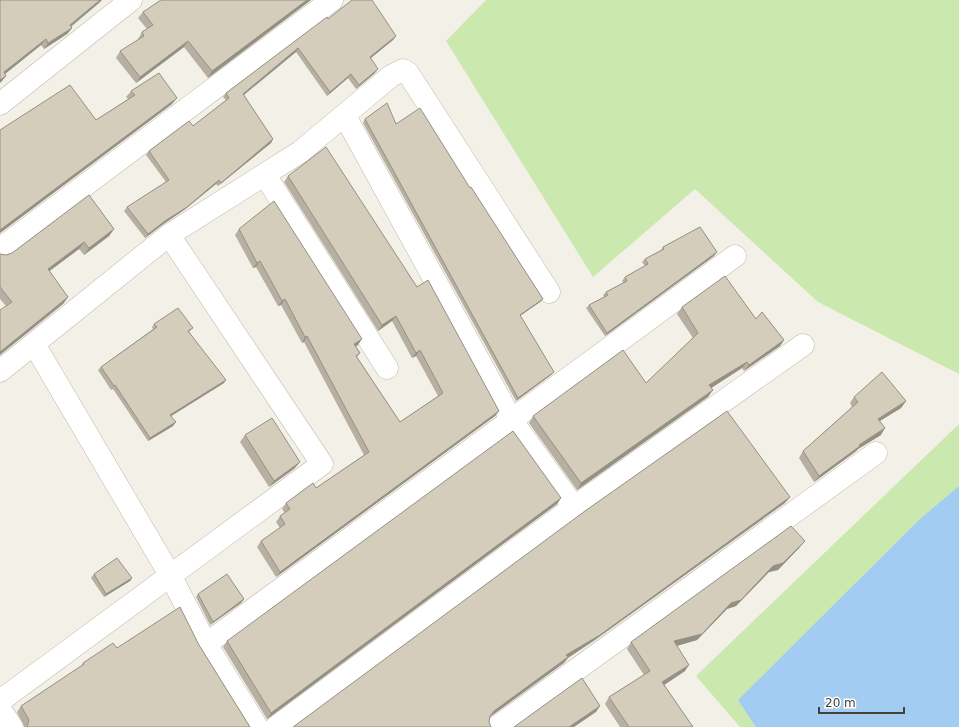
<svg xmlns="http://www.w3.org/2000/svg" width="959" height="727" font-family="'DejaVu Sans',sans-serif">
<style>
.green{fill:#cbe8af}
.water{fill:#a2ccf1}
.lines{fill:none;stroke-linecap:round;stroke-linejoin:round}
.minor-casing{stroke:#bfb9a9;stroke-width:23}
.minor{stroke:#fff;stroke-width:22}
.wall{fill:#b7b0a2}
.shaded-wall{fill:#959084}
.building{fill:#d5cdbc;stroke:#959084}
</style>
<rect width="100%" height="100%" fill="#f3f0e7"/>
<path class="green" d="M486,0h473v374l-141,-72 -123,-113 -102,88 -147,-236z
M959,424v303h-219l-44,-51z"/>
<path class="water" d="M959,486v241h-203l-18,-27 182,-181z"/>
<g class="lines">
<defs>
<path id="minor" d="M0,104l131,-104
M345,116l167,305 62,86
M265,175l122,193
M0,249l332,-249
M34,344l136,231 36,69 51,83
M0,371l169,-136 131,-83 91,-76 12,-6 5,3 141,219
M206,644l529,-388
M0,701l322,-237 -153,-229
M0,709l12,18
M276,727l298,-220 229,-162
M497,727l379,-274"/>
</defs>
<use href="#minor" class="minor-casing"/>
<use href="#minor" class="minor"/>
</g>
<path class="wall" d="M0,0l99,3 -28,24 1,1 -5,6 -23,15 -3,-4 -36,29 1,2 -5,6z
M161,0h150l-103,78 -24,-31 -48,36 -20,-25 4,-7 19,-12h-1l4,-7 5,-3 -9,-11 5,-6z
M328,19l68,17 -3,4 -22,18 4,15 -19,16 -8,-11 -21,18 -31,-44 -52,43 29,44 -2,4 -53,43 -2,-2 -32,26 -22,15 -17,13 -21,-27 3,-4 39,-25 -20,-27 3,-4 44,-25 33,-26 -3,-3 3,-4z
M131,91l41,13 -172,129v-103l96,-10 32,-21 -2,-2z
M365,119l31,5 74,64 73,111 -3,3 -20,14 31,59 -35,26 -153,-278z
M288,176l129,111 82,124 -4,5 -219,161 -19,-30 4,-6 19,-13 -4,-6 4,-6 5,-3 -3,-4 4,-6 30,-15 48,-33 -60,-113 -2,1 -21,-38 -3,1 -22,-39 -3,1 -18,-33 4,-6 119,116 -2,1 4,7 -3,4 43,65 38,-26 -22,-40 -4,2 -20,-37 -14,10 -94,-149z
M114,229l-5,7 -25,19 -5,-6 -30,22 19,26 -5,7 -57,2 -6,-7v-45l6,1z
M663,247l51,9 -109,80 -19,-28 3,-3 15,-8 -1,-2 3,-3 18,-9 -2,-2 3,-4 20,-11 -3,-4 3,-3 16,-9z
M682,307l74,12 28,21 -4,6 -36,25 -2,-3 -31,20 -3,9 -131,93 -48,-67 4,-7 113,-33 47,-45 -16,-24z
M154,324l39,4 -4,4 35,51 -53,33 2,10 -25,15 -35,-52 -2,1 -13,-20 3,-3 52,-38 -1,-2z
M854,397l52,4 -5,7 -21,13 1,14 -23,14 -3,3 -41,30 -15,-24 4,-7 49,-44 -2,-4z
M245,435l50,33 -26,19 -29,-45z
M561,498l-4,6 -290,215 -44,-72 4,-6z
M800,547l-22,23 -9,2 -33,34 -9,3 -30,31 -20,6 8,25 -21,14 29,42h-73l-15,-23 4,-7 35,-22 -17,-26 4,-7z
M94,574l38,4 -2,3 -26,16 -13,-19z
M198,594l46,5 -3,4 -31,22 -14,-28z
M199,645l51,82h-226v-1l-7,-14 4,-6 59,-39 3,-4 34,-15z"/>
<path class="shaded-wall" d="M100,0h2l-3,3 -34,28 5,-6z
M307,0h4l-103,78 4,-7z
M72,28l-5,6 -23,15 4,-6z
M396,36l-3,4 -26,21 3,-4z
M46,39l-5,6 -41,33 4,-6z
M188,41l-4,6 -48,36 4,-6z
M298,48l-2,4 -56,46 3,-4z
M378,69l-3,4 -19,16 3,-4z
M351,74l-3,4 -21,18 3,-4z
M6,76l-5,6 -1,1v-3z
M177,98l-5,6 -172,129v-3z
M273,139l-2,4 -53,43 3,-3z
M219,180l-3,4 -32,26 -22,15 -17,13 3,-4 17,-13z
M114,229l-5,7 -25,19 5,-7z
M84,242l-5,7 -36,27 5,-7z
M717,252l-3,4 -109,80 2,-3z
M260,261l-4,6 -3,1 4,-5z
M68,297l-5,7 -63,51v-3z
M285,299l-4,6 -3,1 4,-5z
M543,299l-3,3 -23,16 3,-3z
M396,316l-4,5 -14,10 4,-6z
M307,336l-3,6 -2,1 3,-6z
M362,339l-4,6 -8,5 4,-6z
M784,340l-4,6 -36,25 5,-6z
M420,350l-4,6 -4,2 4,-5z
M747,362l-5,6 -37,24 4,-7z
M554,372l-3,3 -35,26 2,-3z
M226,380l-2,3 -56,35 2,-3z
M713,390l-5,7 -131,93 4,-7z
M906,401l-5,7 -28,17 5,-6z
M499,411l-4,5 -219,161 4,-5z
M176,422l-3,4 -25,15 2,-3z
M885,428l-4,7 -23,14 -3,3 -41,30 5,-6 40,-31z
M300,462l-5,6 -26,19 5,-6z
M790,497l-5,6 -190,137 -27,18 -4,5 -74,54 -4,5 8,-11 72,-56z
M561,498l-4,6 -290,215 4,-6z
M805,541l-5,6 -22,23 -9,2 -33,34 -9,3 -30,31 -28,8 5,-7 57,-38 42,-37z
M132,578l-2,3 -26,16 2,-3z
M244,599l-3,4 -31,22 3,-3z
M689,665l-4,6 -27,18 4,-7z
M600,706l-4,6 -22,15h-5z"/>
<path class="building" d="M0,0h100l-30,25 2,3 -24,15 -2,-4 -42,33 2,4 -6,4z
M161,0h146l-95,71 -24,-30 -48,36 -20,-26 24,-15 -2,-4 11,-7 -10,-13z
M352,0h20l24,36 -26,21 8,12 -19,16 -8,-11 -21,18 -32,-44 -55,46 30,45 -52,44 -2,-3 -32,27 -22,14 -17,13 -21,-27 42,-27 -20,-29 40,-30 4,5 36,-28 -3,-5 101,-76 1,2z
M159,73l18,25 -177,132v-100l70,-45 26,35 39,-25 -4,-4z
M387,103l9,21 24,-16 50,80 1,-1 72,112 -23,16 34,57 -36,26 -153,-279z
M326,147l91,140 11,-7 71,131 -219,161 -19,-31 24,-17 -5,-8 10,-7 -4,-6 27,-20 3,5 53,-36 -62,-116 -2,1 -20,-38 -3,2 -22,-40 -3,2 -18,-34 35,-28 88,138 -8,5 6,9 -4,3 44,66 43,-29 -23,-43 -4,3 -20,-37 -14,9 -94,-149z
M89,195l25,34 -25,19 -5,-6 -36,27 20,28 -68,55v-42l12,-8 -12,-15v-33l6,1 6,-2z
M700,227l17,25 -110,81 -18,-28 19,-10 -2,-3 21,-11 -2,-4 23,-13 -3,-5 19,-10 -1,-2z
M725,276l31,43 6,-7 22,28 -35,25 -2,-3 -38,23 4,5 -132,93 -48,-67 90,-66 23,33 52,-50 -16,-26z
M178,308l15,20 -5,3 38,49 -56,35 6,7 -26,16 -35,-53 -1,1 -13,-19 56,-40 -3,-3z
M882,372l24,29 -28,18 7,9 -26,17 1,1 -41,30 -16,-25 55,-49 -4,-5z
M727,411l63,86 -190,138 -34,20 2,2 -74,54 -4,5 -1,6 2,5h-198l292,-216z
M272,418l28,44 -26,19 -29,-46z
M513,431l48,67 -290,215 -44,-72z
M791,526l14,15 -22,22 -10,3 -32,34 -10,3 -29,31 -28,7 15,24 -27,17 31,45h-64l-20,-30 41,-26 -19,-29z
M117,558l15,20 -26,16 -12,-20z
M227,574l17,25 -31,23 -15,-28z
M180,607l19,38 51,82h-223l2,-7 -8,-14 63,-42 -1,-1 30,-20 4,5z
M582,678l18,28 -31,21h-55z"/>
<path d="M819 707v6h85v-6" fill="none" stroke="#474135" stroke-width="2"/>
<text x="825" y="707" font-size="12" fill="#474135" stroke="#ffffff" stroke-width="3" paint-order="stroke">20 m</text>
</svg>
